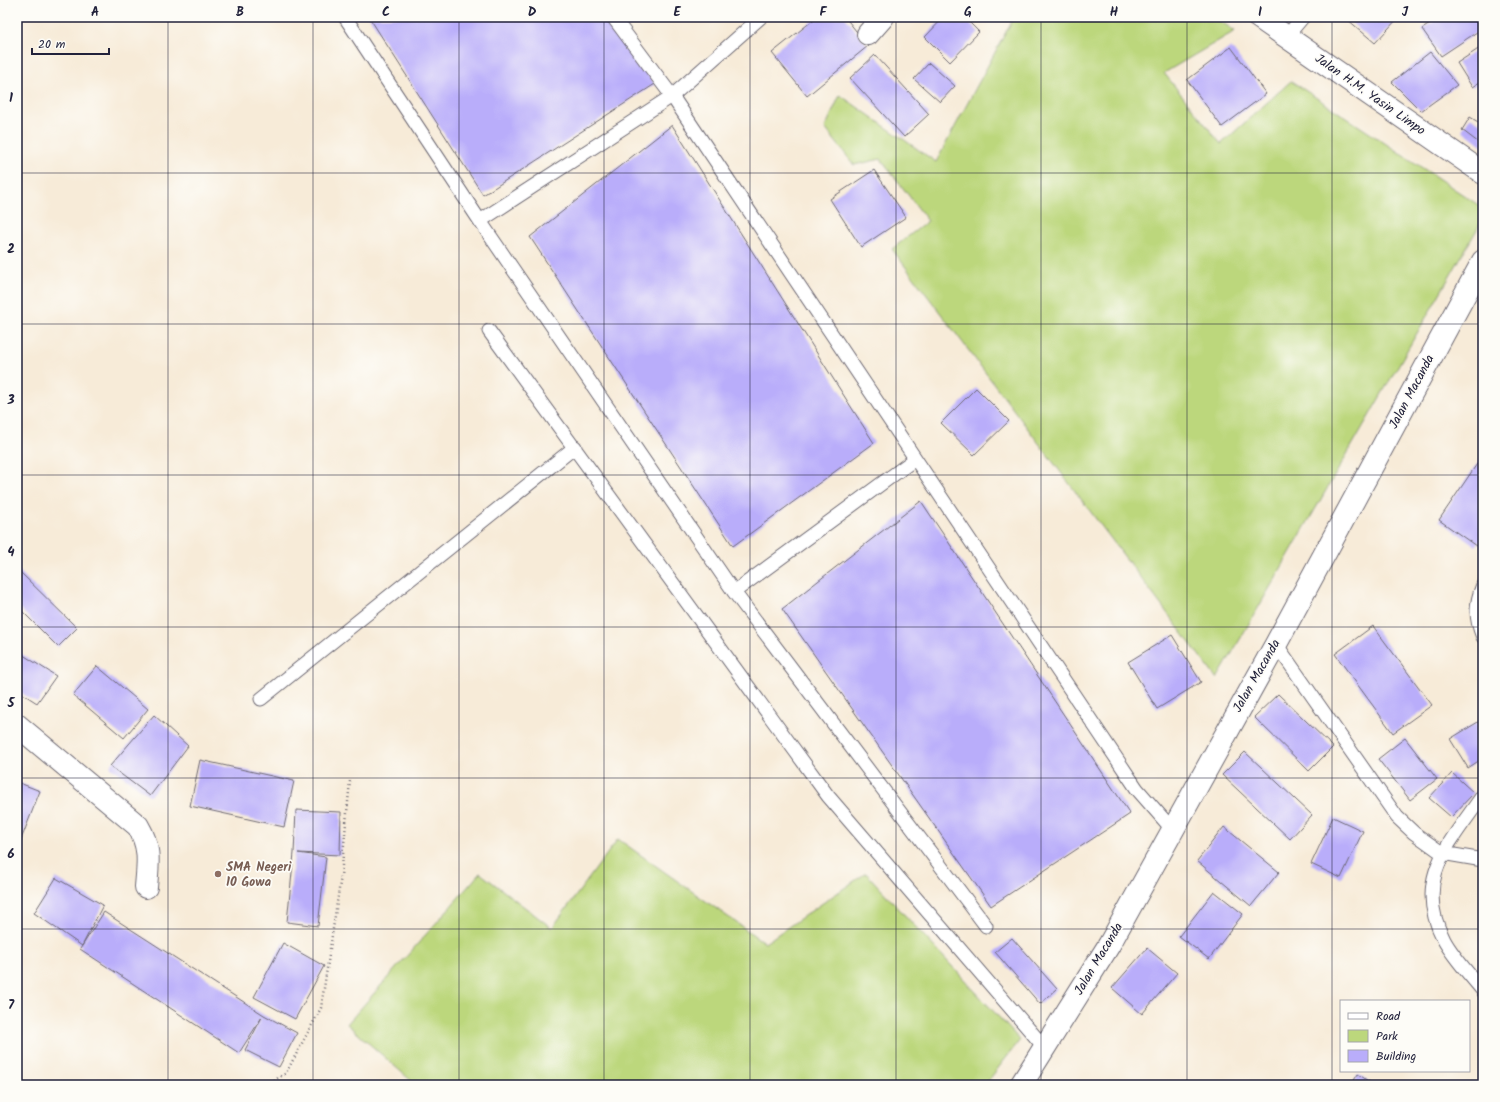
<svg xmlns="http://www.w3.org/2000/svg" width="1500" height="1102" font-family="Kalam,sans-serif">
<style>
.green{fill:#bcd77c;stroke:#6f7c5c}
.building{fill:#b9adfa}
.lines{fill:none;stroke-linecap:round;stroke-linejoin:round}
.lane-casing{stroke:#6d6872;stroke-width:15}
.street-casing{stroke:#6d6872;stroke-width:24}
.secondary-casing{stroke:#6d6872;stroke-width:24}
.primary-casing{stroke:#6d6872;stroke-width:24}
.path{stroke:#6d6872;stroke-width:2.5;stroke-dasharray:1 3;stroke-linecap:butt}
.lane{stroke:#fff;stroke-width:13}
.street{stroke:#fff;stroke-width:22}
.secondary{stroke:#fff;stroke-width:22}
.primary{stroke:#fff;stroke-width:22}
.grid{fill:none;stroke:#22223b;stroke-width:1;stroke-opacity:0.55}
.education-dot{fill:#8d6e63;stroke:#fdfcf7;stroke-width:1.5}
.labels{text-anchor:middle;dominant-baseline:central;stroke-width:3.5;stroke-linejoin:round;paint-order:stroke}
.street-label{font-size:13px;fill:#22223b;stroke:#fdfcf7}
.education-label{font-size:13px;font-weight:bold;fill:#785e54;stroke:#fdfcf7;text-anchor:start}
.neatline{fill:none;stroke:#22223b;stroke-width:1.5}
.grid-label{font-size:13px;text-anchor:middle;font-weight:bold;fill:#22223b}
</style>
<rect width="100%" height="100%" fill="#fdfcf7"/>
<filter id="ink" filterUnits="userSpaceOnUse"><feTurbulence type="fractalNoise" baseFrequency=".025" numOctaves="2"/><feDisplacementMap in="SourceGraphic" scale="8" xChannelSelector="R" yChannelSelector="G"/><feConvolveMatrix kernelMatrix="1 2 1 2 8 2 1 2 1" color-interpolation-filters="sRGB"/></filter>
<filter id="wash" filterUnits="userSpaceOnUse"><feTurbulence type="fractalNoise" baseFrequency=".012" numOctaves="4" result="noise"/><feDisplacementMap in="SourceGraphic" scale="16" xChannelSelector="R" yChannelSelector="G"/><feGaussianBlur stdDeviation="0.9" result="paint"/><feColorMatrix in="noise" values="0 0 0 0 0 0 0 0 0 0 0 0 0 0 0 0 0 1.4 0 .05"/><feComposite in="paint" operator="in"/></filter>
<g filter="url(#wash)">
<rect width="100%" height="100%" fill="#f7ebd8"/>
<path class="green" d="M1014,17h200l21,14 -71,42 57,71 70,-63 192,127v11l-266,460 -325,-430 36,-28 -47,-62 -27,6 -29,-37 15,-33 96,67z
M618,839l147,104 101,-70 154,167 -35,45h-342l-7,-5 -9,5h-211l-69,-61 133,-151 72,55z"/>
<g id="blocks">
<path class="building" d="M369,17h238l48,67 -172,111z
M817,17h28l23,29 -61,50 -35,-43z
M944,17h20l15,15 -29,30 -25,-25z
M1349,17h50l-24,26 -28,-24z
M1441,17h42v11l-42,28 -19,-27z
M1483,46v34l-11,7 -15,-24z
M1231,47l35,47 -44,33 -35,-47z
M1430,52l27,33 -36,26 -29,-29z
M875,55l54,59 -25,23 -54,-59z
M929,63l26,23 -15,16 -26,-23z
M1470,117l13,8 -2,9 2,-3v15l-21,-16z
M672,125l202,318 -141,103 -203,-309z
M874,170l32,47 -45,30 -31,-48z
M976,388l33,33 -35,34 -33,-32z
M1483,455v82l-7,9 -37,-26z
M921,501l209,313 -139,92 -209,-297z
M17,569l60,59 -19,19 -41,-41z
M1373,626l59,79 -39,28 -58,-79z
M1172,635l29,47 -44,27 -29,-47z
M17,651l39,25 -19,27 -20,-13z
M97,666l51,43 -24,29 -51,-43z
M1278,694l55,53 -24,24 -55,-54z
M154,715l34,31 -38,50 -40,-30z
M1483,719v39l-15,10 -18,-29z
M1405,738l32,41 -27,21 -32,-41z
M1245,752l67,63 -22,24 -68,-64z
M200,760l94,21 -10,46 -94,-21z
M1452,773l22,20 -23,24 -22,-19z
M17,782l23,9 -23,59z
M296,810l45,2 -1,43 -42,-2 28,4 -8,69 -31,-4 7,-69z
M1333,817l30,14 -22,47 -30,-14z
M1224,827l55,45 -28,34 -54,-45z
M56,878l47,27 -21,41 22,-34 160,103 33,18 -18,34 -34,-17 17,-33 -23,36 -159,-104 2,-3 -48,-33z
M1214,891l29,23 -34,45 -30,-23z
M1012,938l45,51 -17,15 -45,-52z
M283,943l41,23 -29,53 -41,-22z
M1147,948l30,25 -35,41 -30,-26z
M1358,1074l16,11h-23z"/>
</g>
</g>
<g filter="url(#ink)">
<use href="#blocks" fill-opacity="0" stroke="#6d6872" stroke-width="1"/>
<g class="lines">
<defs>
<path id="lane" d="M345,17l135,204
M613,17l59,79 -192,125 254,371 252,334
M761,17l-89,79 465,693 35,40
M1286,37l17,-20
M489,331l339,465 217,252
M1483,585c-8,19 -8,33 0,52
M734,592l181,-133
M1276,644l121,173 17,16 28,20 41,7
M261,699l314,-252
M1483,795c-33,48 -71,84 -39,145 9,17 27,36 39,51"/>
<path id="street" d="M868,34l15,-17
M17,725l121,101c13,22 10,37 8,61"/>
<path id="secondary" d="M1021,1085l88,-140 167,-301 207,-383"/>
<path id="primary" d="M1258,17l225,156"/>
</defs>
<use href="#lane" class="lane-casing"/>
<use href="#street" class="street-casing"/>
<use href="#secondary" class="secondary-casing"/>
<use href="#primary" class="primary-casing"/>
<path class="path" d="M267,1085l19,-12 35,-65 20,-132 9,-95"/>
<use href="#lane" class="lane"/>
<use href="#street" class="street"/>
<use href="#secondary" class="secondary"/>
<use href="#primary" class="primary"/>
</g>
</g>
<path class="grid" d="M168,17v1068M313,17v1068M459,17v1068M604,17v1068M750,17v1068M896,17v1068M1041,17v1068M1187,17v1068M1332,17v1068M17,173h1466M17,324h1466M17,475h1466M17,627h1466M17,778h1466M17,929h1466"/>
<circle class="education-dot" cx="218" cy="874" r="4"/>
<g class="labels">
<g class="street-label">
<text transform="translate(1370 95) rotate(35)">Jalan H.M. Yasin Limpo</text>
<text transform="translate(1412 392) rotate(-62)">Jalan Macanda</text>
<text transform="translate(1257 676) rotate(-60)">Jalan Macanda</text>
<text transform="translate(1099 959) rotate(-59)">Jalan Macanda</text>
</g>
<g class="education-label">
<text x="226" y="867">SMA Negeri<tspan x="226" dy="15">10 Gowa</tspan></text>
</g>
</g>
<rect width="1500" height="1102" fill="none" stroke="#fdfcf7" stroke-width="44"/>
<rect x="1340" y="1000" width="130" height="72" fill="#fdfcf7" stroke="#a5a5ac"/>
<rect x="1348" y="1013" width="20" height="6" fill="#ffffff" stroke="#a5a5ac"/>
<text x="1376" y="1020" font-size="12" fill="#22223b">Road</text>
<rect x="1348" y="1030" width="20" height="12" fill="#bcd77c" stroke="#a5a5ac"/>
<text x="1376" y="1040" font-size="12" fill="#22223b">Park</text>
<rect x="1348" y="1050" width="20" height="12" fill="#b9adfa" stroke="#a5a5ac"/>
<text x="1376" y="1060" font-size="12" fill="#22223b">Building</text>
<path d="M32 48v6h77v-6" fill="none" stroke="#22223b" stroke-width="2"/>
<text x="38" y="48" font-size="12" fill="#22223b" stroke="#fdfcf7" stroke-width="3" paint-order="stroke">20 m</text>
<rect x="22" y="22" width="1456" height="1058" class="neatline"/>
<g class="grid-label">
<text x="95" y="16">A</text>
<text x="240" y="16">B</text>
<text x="386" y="16">C</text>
<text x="532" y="16">D</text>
<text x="677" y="16">E</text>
<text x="823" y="16">F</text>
<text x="968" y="16">G</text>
<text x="1114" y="16">H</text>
<text x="1260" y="16">I</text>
<text x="1405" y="16">J</text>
<text x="11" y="102">1</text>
<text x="11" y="253">2</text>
<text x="11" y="404">3</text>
<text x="11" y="556">4</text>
<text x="11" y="707">5</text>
<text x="11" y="858">6</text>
<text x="11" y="1009">7</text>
</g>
</svg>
